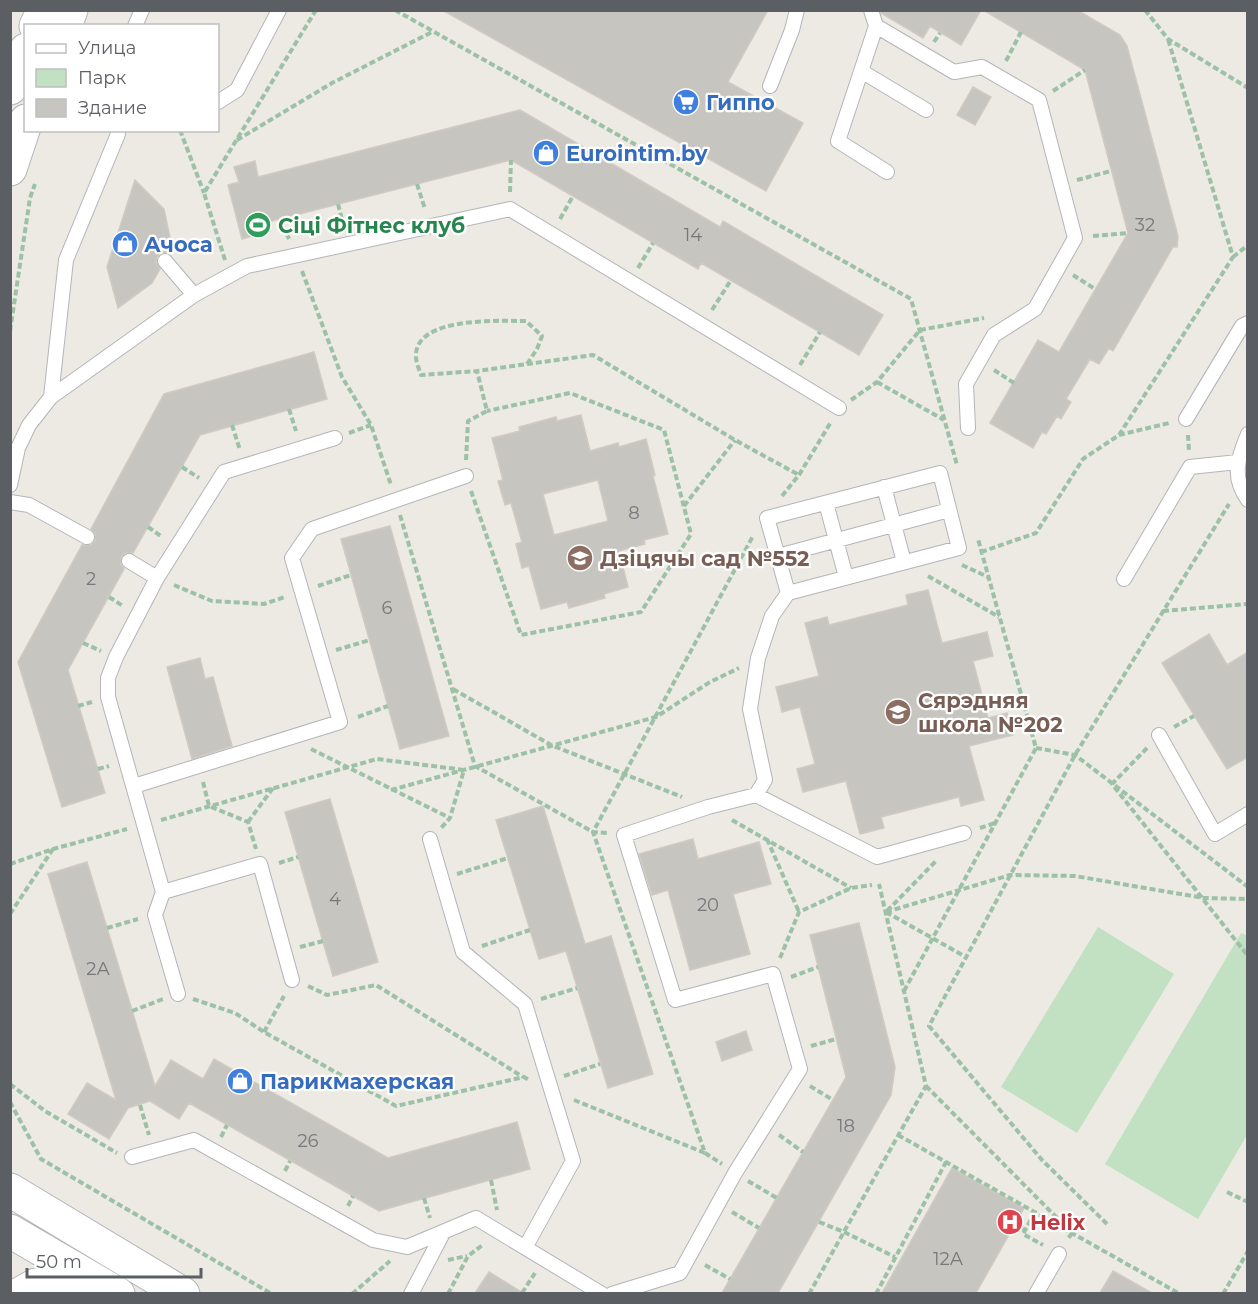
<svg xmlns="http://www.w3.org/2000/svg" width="1258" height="1304" font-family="Montserrat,sans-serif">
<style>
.green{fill:#c1e1c2}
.building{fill:#c7c5c0;stroke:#d0cbc2;stroke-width:1.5;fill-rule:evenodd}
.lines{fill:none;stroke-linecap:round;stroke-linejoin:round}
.service-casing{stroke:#b3b5b8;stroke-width:16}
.secondary-casing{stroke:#b2b5b9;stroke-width:35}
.path{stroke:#9cc1a7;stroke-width:4;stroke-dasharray:6 3;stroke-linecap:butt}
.service{stroke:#fff;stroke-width:14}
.secondary{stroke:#fff;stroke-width:33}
.labels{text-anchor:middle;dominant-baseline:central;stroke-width:4.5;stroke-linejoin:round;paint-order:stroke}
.number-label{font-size:18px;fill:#76787a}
.shop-label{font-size:21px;font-weight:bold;fill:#366cbe;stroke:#fff;text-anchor:start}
.leisure-label{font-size:21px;font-weight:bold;fill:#27864d;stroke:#fff;text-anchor:start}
.education-label{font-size:21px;font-weight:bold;fill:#785e54;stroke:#fff;text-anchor:start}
.health-label{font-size:21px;font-weight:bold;fill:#be3a42;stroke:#fff;text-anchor:start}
</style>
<rect width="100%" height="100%" fill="#eceae3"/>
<path class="green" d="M1098,927l76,47 -97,159 -76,-46z
M1241,933l7,3 -1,199 -49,84 -93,-55z"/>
<path class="building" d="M442,10h326l-40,72 75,41 -37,68z
M881,10h100l-20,35 -31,-19 -7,12 -42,-25z
M983,10h94l43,25 7,11 51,190 -1,11h-4l-60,104 -4,-3 -10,16 -9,-5 -24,40 5,3 -10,17 -4,-3 -11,18 -4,-2 -9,16 -43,-25 48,-83 21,12 69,-119 -43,-163z
M973,87l18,10 -16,28 -18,-10z
M520,110l200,117 3,-6 160,94 -24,40 -158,-92 -3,6 -187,-109 -243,62 2,9 -28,8 -14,-54 11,-3 -5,-15 21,-6 3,16z
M135,180l29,29 8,38 -3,6 -6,-1 -6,5 -1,6 4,6 -8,14 -34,25 -11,-41z
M314,352l13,47 -127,36 -67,118h-8l-4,4v8l3,4 -56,101 37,123 -43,14 -44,-145 64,-117h9l4,-4v-8l-4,-4 73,-135z
M581,415l9,36 28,-8 1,4 27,-8 9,36 -2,1 15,58 -24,6 1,4 -26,7 9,36 -24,7 1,4 -36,10 -2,-6 -26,7 -12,-43 -7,2 -6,-24 6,-2 -11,-39 -6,2 -7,-24 5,-1 -11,-42 28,-7 -1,-4 37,-10 1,4zM598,480l10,41 -54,14 -11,-41z
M390,526l59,210 -49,13 -59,-210z
M928,590l14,53 45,-11 6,24 -20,5 15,57 19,-5 6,22 -44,11 15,54 -23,6 -2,-9 -78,20 3,11 -24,6 -14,-53 -43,11 -6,-23 18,-5 -15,-57 -18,5 -6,-25 43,-11 -14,-53 22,-6 2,8 79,-20 -2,-10z
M1209,634l18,31 21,-13v105l-21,12 -65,-106z
M200,658l5,21 8,-2 19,69 -40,13 -25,-92z
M330,799l48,163 -45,14 -48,-164z
M543,806l42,138 26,-8 42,138 -45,14 -42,-137 -27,8 -43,-139z
M693,839l5,20 61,-17 12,42 -38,10 17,60 -60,16 -22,-80 -16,5 -13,-41z
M87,862l68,224 16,-26 32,19 11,-20 174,99 129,-36 13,47 -151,42 -190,-108 -10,16 -29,-18 -22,7 -19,31 -41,-25 19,-31 29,17 -68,-226z
M859,923l36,144 -4,28 -113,198h-56l124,-216 -36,-142z
M746,1031l6,19 -30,11 -6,-19z
M952,1168l72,40 -48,85h-94z
M1113,1271l39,22h-52z
M489,1272l34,21h-48z"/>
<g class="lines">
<defs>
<path id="service" d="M871,10l5,16 78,46 28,-5 57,33 36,138 -40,71 -41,26 -28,49 2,44
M135,26l7,-16
M876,26l-38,115 49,31
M861,71l65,39
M770,86l22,-56 5,-20
M218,102l19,-12 42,-80
M165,261l29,34
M51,397l15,-137 52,-126
M1186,419l56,-93 6,-3
M1248,434c-10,24 -17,43 0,66
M10,485l8,-37 11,-23 22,-28 143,-102 53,-29 263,-57 329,199
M884,487l20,75
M10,502l19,3 58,32
M826,503l20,74
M778,556l171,-46
M129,561l28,17 -41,79 -8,21v19l55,195 -8,23 23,79
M157,578l67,-106 111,-34
M1124,579l66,-112 48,-5
M1159,735l56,99 33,-20
M134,786l206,-64 -48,-164 20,-29 154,-53
M756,795l121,62 87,-24
M430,839l33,113 62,52 48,157 -47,85
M163,892l97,-28 32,116
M132,1157l62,-17 179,100 34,7 69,-29 126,76
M411,1294l32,-61
M612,1294l68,-21 55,-100 65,-104 -27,-95 -98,26 -51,-165 84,-28 48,-12 9,-15 -15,-71 8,-51 14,-42 16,-23 171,-45 -19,-75 -173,45 21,75
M1036,1294l23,-40"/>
<path id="secondary" d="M36,26l8,-16
M65,26l6,-16
M10,88l16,-38
M10,169l16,-48
M10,1190l173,104
M10,1231l108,63
M20,1294l16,-9 53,-8"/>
</defs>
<use href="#service" class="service-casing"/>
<use href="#secondary" class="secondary-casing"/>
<path class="path" d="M395,10l516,289 46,166
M1145,10l23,29 80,49
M934,42l6,-9
M1006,61l15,-29
M1053,91l32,-21
M180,130l24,63
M237,140l95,-57 100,-51
M1077,180l34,-9
M417,184l8,25
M510,192l1,-32
M338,204l6,23
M280,219l9,20
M560,219l13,-23
M1093,236l35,-3
M1233,257l15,-12
M225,260l-21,-67 112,-183
M638,268l15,-25
M302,271l40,106 29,48 20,60
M1073,275l22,14
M712,310l19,-30
M10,331l20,-133 5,-14
M527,364l10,-15 5,-13 -16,-15c-26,0 -112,-5 -110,36 0,5 3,12 5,18l56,-4 116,-16 142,85 64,35
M800,365l20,-33
M994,370l20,13
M877,382l67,38
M851,400l26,-18 43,-52 64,-12
M289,409l7,22
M232,425l8,25
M349,433l22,-8
M1119,435l50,-12
M1188,435l1,17
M466,460l2,-39 19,-10 -10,-40
M182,467l17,11
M471,491l50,144 120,-23 50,-78 -27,-104 -94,-37 -83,18
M782,496l17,-21 32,-53
M684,506l51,-66
M400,515l75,251 118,66 15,1
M148,527l14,10
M981,552l55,-19 47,-74 36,-24 114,-178 -65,-218
M962,565l26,12
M928,576l71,41
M174,585l38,16 52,3 21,-7
M318,586l33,-11
M109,597l14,9
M1163,611l85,-7
M83,643l18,8
M336,650l34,-10
M453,689l98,56 131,52
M78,706l14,-4
M358,717l30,-11
M1174,727l20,-11
M1036,748l39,7 173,132
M1147,748l-35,36 136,172
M311,749l139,69
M98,769l11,-3
M203,782l6,24 39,16 8,27
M391,790l265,-73 54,-35 29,-14
M161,820l216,-61 87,11 -14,48 -9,10
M732,820l119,68
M248,822l25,-34
M980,828l15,-5
M767,839l32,73
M279,863l19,-6
M10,864l43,-15 74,-20
M457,874l51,-16
M887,911l49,-50
M886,912l124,-37 65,1 129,22 44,1
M886,912l80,45
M10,914l43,-65
M107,928l31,-9
M482,946l48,-16
M300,947l23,-6
M780,958l19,-46 52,-24 21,-3
M791,977l27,-10
M308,986l19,9 49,-10 147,92
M904,991l132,-243 -58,-209
M193,999l42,14 29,19 132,74 128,-29 5,3
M541,999l36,-11
M132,1011l31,-12
M264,1032l20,-36
M811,1046l25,-7
M564,1076l36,-12
M10,1084l35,27 72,42
M810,1086l23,14
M926,1086l146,147 -5,7
M574,1100l131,53 -112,-321 160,-296
M10,1102l31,57 231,135
M140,1105l9,30
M779,1135l24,17
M898,1135l282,159
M221,1137l6,-12
M705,1153l17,11
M285,1171l5,-10
M491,1180l6,30
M748,1181l29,17
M1227,1192l21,10
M424,1198l6,20
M348,1206l5,-10
M732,1212l27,16
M1035,1212l-12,22 20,11
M819,1222l25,10 51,25
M1015,1224l10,6
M1107,1224l-65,-64 -113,-134 146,-271 154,-251
M448,1260l19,-4
M705,1265l25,14
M522,1293l13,-20
M352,1294l38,-33
M448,1294l20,-38 16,-12
M809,1294l117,-208 -47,-202
M876,1294l70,-132
M1223,1294l25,-43"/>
<use href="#service" class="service"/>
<use href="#secondary" class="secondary"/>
</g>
<defs>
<symbol id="supermarket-disc" viewBox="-11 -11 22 22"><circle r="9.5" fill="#3f7fe0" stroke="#fff"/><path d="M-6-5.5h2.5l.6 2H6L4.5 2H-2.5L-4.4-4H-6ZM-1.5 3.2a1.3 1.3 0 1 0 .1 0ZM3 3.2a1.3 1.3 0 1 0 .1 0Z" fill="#fff"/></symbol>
<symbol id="shop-disc" viewBox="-11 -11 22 22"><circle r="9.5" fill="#3f7fe0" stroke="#fff"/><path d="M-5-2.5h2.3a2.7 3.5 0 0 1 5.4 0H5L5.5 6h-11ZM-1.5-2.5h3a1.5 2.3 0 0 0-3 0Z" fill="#fff"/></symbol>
<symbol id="stadium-disc" viewBox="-11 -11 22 22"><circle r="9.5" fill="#2e9e5b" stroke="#fff"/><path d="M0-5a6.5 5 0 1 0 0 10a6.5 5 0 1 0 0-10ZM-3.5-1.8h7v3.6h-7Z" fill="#fff"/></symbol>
<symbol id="school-disc" viewBox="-11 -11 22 22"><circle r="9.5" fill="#8d6e63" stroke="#fff"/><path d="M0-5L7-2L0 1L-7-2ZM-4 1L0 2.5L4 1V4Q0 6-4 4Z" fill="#fff"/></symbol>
<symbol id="hospital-disc" viewBox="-11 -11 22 22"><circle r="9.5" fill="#e0444e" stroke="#fff"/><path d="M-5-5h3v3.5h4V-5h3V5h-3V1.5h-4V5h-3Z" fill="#fff"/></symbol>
</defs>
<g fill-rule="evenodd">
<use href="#supermarket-disc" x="671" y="87" width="30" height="30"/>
<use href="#shop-disc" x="531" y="138" width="30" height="30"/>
<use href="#stadium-disc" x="243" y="210" width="30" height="30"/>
<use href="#shop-disc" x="110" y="229" width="30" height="30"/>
<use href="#school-disc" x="565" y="543" width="30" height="30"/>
<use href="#school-disc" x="883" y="697" width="30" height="30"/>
<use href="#shop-disc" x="225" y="1066" width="30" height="30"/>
<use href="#hospital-disc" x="995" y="1207" width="30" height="30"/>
</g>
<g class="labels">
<g class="number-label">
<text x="1145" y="225">32</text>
<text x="693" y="235">14</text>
<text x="634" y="513">8</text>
<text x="91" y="579">2</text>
<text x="387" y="608">6</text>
<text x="335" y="899">4</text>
<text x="708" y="905">20</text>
<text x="98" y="969">2А</text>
<text x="846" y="1126">18</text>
<text x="308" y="1141">26</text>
<text x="948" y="1259">12А</text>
</g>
<g class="shop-label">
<text x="706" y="102">Гиппо</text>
<text x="566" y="153">Eurointim.by</text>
<text x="144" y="244">Ачоса</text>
<text x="260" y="1081">Парикмахерская</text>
</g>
<g class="leisure-label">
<text x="278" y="225">Сіці Фітнес клуб</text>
</g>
<g class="education-label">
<text x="600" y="558">Дзіцячы сад №552</text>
<text x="918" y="700">Сярэдняя<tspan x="918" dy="24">школа №202</tspan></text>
</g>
<g class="health-label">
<text x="1030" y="1222">Helix</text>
</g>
</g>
<rect width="1258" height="1304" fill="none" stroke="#5b5e62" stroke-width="24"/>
<rect x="24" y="24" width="195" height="108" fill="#ffffff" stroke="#bdbfc0" stroke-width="1.5"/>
<rect x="36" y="44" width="30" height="9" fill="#ffffff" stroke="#bdbfc0" stroke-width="1.5"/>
<text x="78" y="54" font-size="18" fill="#5b5e62">Улица</text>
<rect x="36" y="69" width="30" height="18" fill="#c1e1c2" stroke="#bdbfc0" stroke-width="1.5"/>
<text x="78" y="84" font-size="18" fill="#5b5e62">Парк</text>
<rect x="36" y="99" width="30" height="18" fill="#c7c5c0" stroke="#bdbfc0" stroke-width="1.5"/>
<text x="78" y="114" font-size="18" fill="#5b5e62">Здание</text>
<path d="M27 1268v9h174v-9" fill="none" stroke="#5b5e62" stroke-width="3"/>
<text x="36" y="1268" font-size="18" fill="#5b5e62" stroke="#ffffff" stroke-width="4.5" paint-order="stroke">50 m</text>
</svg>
